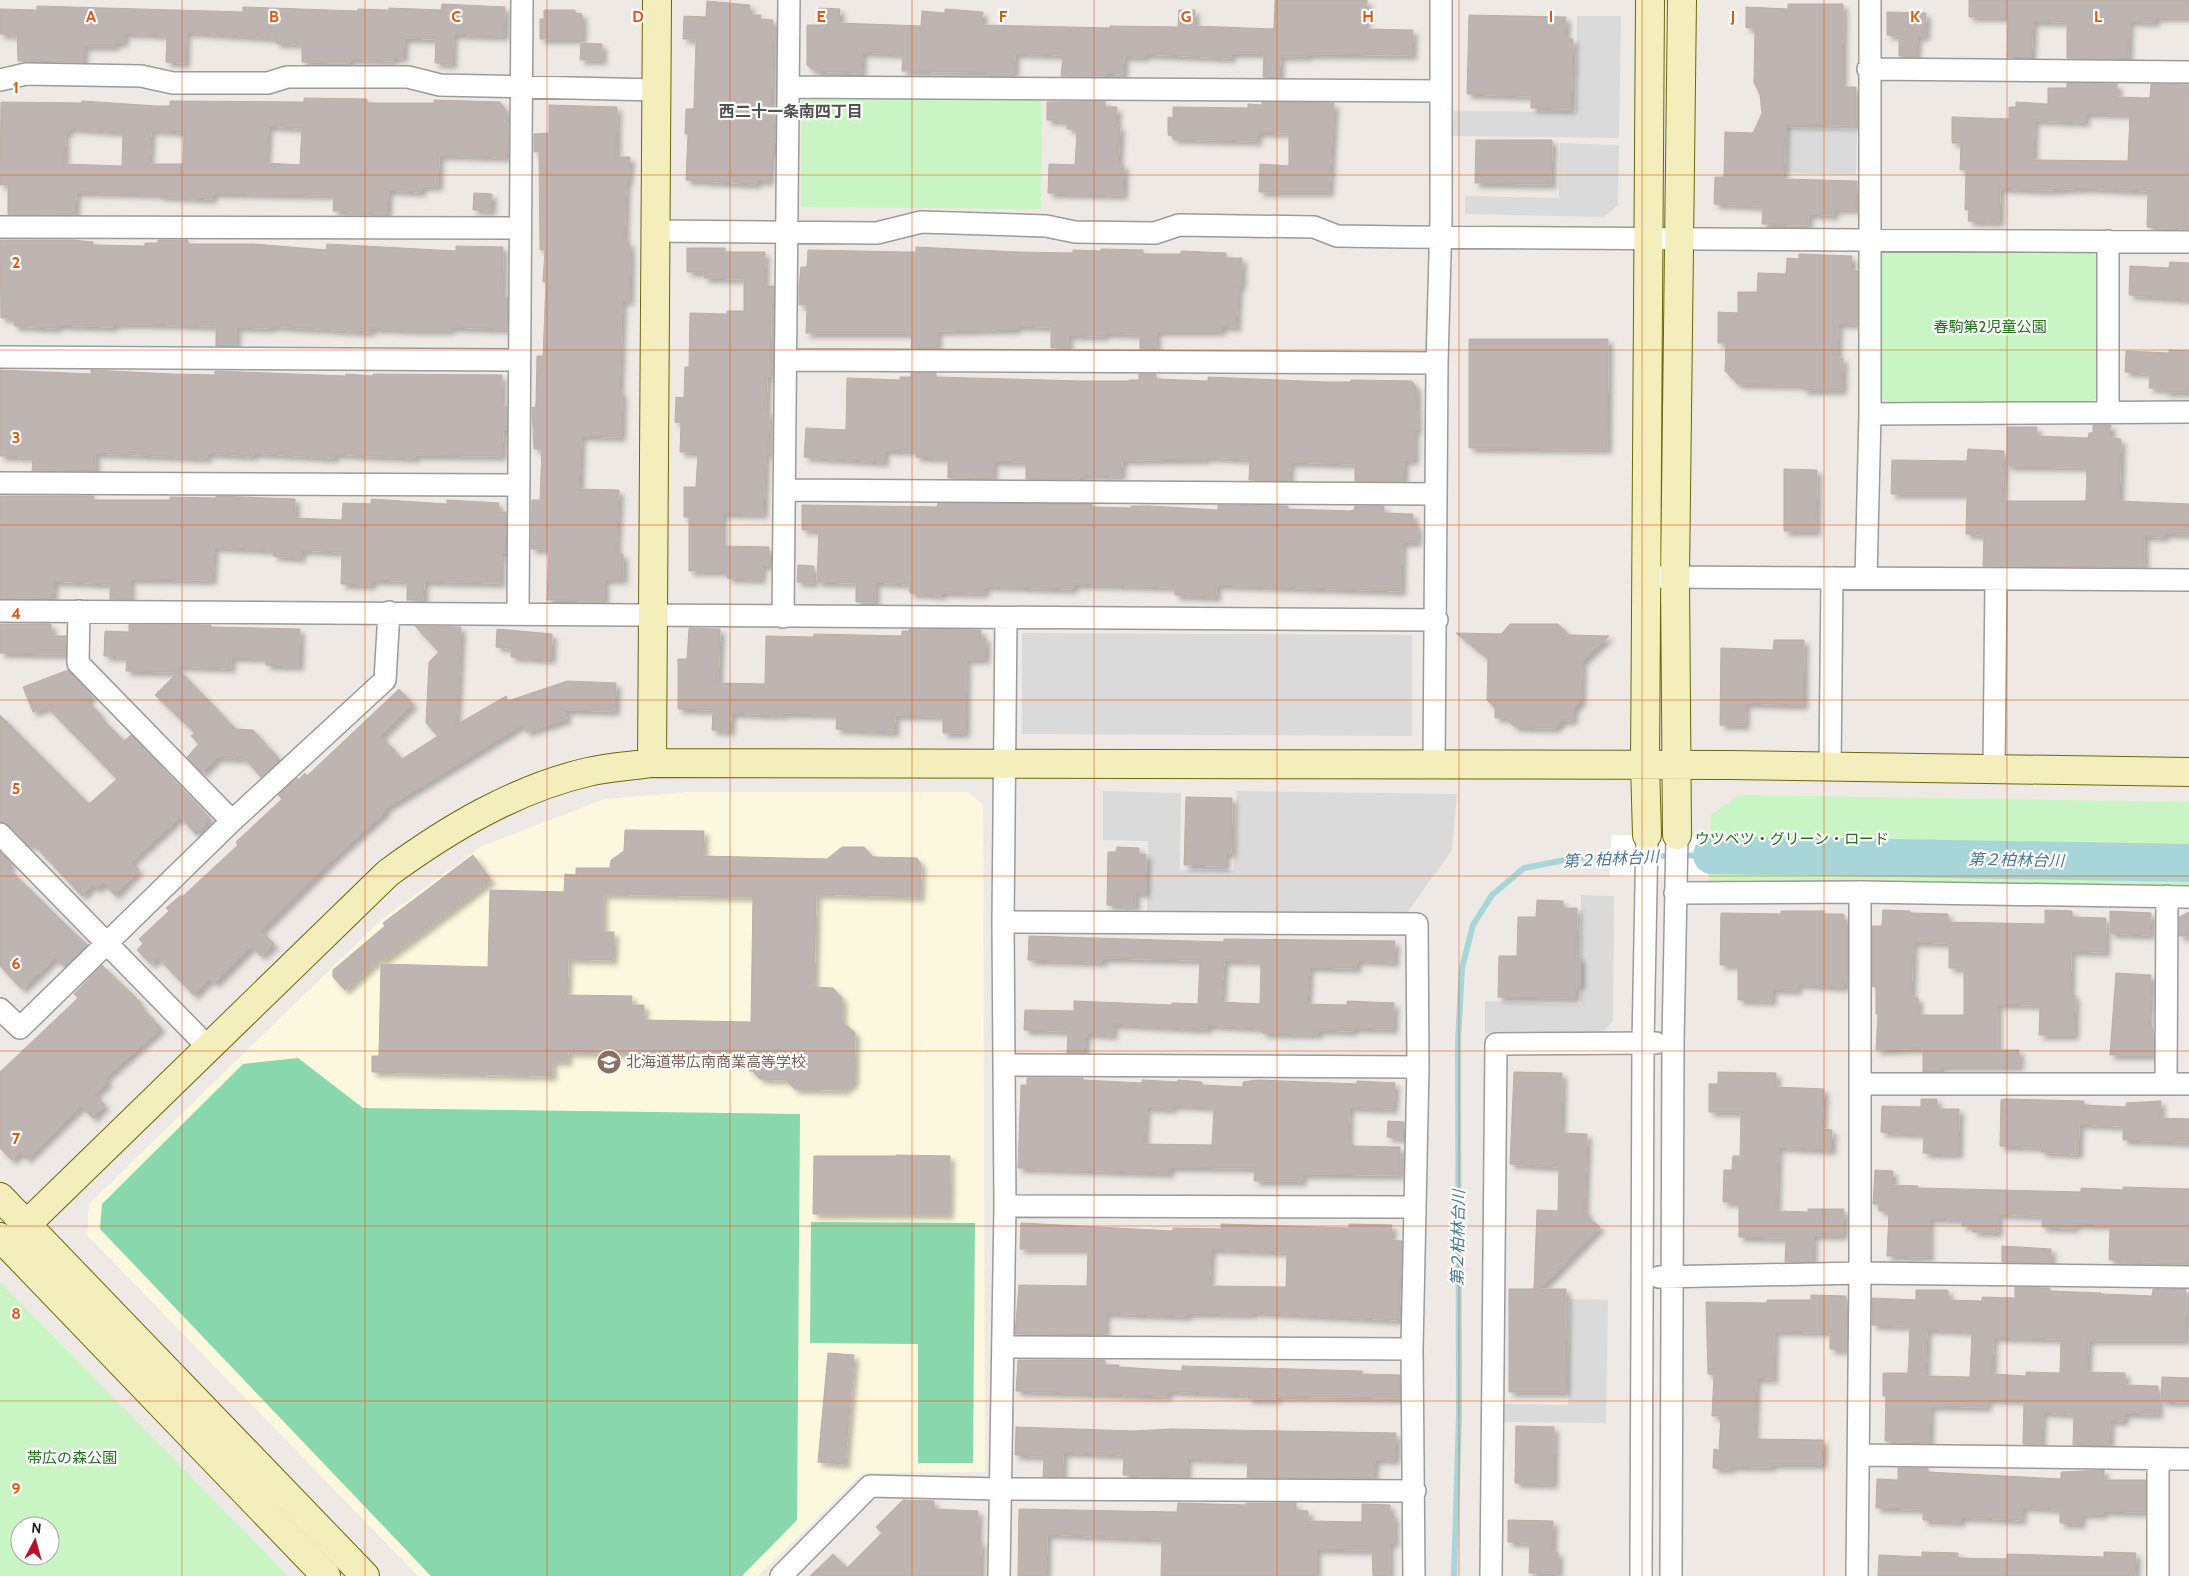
<svg xmlns="http://www.w3.org/2000/svg" width="2189" height="1576" font-family="Cabin,'Noto Sans JP',sans-serif">
<style>
.education{fill:#fcf8df}
.park{fill:#c9f5c5;fill-rule:evenodd}
.pitch{fill:#89d7ac}
.parking{fill:#dadada}
.pier{fill:#fff}
.lines{fill:none;stroke-linecap:round;stroke-linejoin:round}
.stream{stroke:#a8d5d8;stroke-width:6}
.river{stroke:#a8d5d8;stroke-width:38}
.building{fill:#beb4b1;stroke:#beaea8;fill-rule:evenodd;filter:url(#shadow)}
.street-casing{stroke:#9b9b9b;stroke-width:24}
.secondary-casing{stroke:#6c670d;stroke-width:30}
.street{stroke:#fff;stroke-width:21}
.secondary{stroke:#f4eebc;stroke-width:28}
.grid{fill:none;stroke:#de560d;stroke-width:1;stroke-opacity:0.55}
.labels{text-anchor:middle;dominant-baseline:central;stroke-width:4.5;stroke-linejoin:round;paint-order:stroke}
.park-label{font-size:15px;fill:#1c7414;stroke:#fff}
.education-label{font-size:15px;fill:#785e54;stroke:#fff;text-anchor:start}
.neighbourhood-label{font-size:16px;font-weight:bold;fill:#515151;stroke:#fff}
.water-label{font-size:16px;font-style:italic;fill:#487890;stroke:#fff}
.grid-label{font-size:16px;text-anchor:middle;font-weight:bold;fill:#de560d;stroke:#fff;stroke-width:4.5;stroke-linejoin:round;paint-order:stroke}
</style>
<defs>
<filter id="shadow"><feDropShadow dx="4.5" dy="4.5" stdDeviation="2.5" flood-color="#0004"/></filter>
</defs>
<rect width="100%" height="100%" fill="#eee9e5"/>
<path class="education" d="M688,792h280l15,13 2,667 -122,1 -105,103h-340l-331,-341 2,-31 292,-284 101,-74 123,-47z"/>
<path class="park" d="M802,97l240,2 -1,110 -240,-2z
M1887,248l202,1 8,10 4,135 -13,10 -198,2 -12,-11 2,-143z
M1739,795l450,7v87l-480,-8 2,-66z
M0,1282l288,294h-288zM20,1526h30v30h-30z"/>
<path class="pitch" d="M298,1058l65,50 437,6 -3,406 -55,56h-311l-331,-347 2,-25 141,-140z
M811,1222l164,1 -2,240h-55v-119l-108,-1z"/>
<path class="parking" d="M1577,16h44l-2,122 -166,-2 1,-25 122,1z
M1788,128l69,2 -1,45 -69,-2z
M1560,143l59,2 -1,60 -14,12 -139,-3v-18l94,2z
M1022,633l390,2v101l-390,-2z
M1103,791l78,2 -1,77h54l3,-79 220,3 -5,56 -45,63 -260,-2 1,-70 -45,-1z
M1581,895l33,1 -1,125 -14,15 -114,-3v-32l96,4z
M1570,1299l38,1 -2,123 -102,-1v-18l64,1z"/>
<path class="pier" d="M1611,835h97v42h-98z"/>
<g class="lines">
<path class="stream" d="M1454,1576l5,-161 -1,-374 4,-73 11,-43 19,-30 32,-27 51,-10 137,-3"/>
<path class="river" d="M1712,855l477,8"/>
</g>
<path class="building" d="M1275,0h92l-2,29 48,1 -1,25 -104,-1v2h-28l-1,22 -16,-1 1,-24h-33v5l-87,-4v3l-20,-1 -1,18 -17,-1v3h-45l2,-21 -48,-2 -1,20 -112,-2 1,-17 -41,-2 -1,21 -47,-2 -7,-6v-40h12v-17l21,1 -1,14 82,3 1,-15 23,2v-4l38,3 -1,13 128,3v-2l68,1 1,-17h16l-1,16 80,3z
M1969,0h220v17h-34v5l-26,-1 -1,36h-10v2l-51,-1v-36l-34,-1 -2,37 -24,-1 1,-40h-39z
M707,1l43,4 -1,10h12l-1,4 13,1 -2,92h2l-1,25h3l-1,15h-3l-2,29 -13,-1v4l-70,-4 2,-46h-3l1,-25h8l2,-70h-13l1,-23 22,1z
M442,4l63,3 -1,29 -51,-2 -1,30 -17,-1 1,-24 -32,-1 -1,20 -10,-1v4l-43,-2v4l-48,-1v-18l-27,-1 1,-5 -90,-6 -1,31 -19,-1 1,-27 -43,-2v9h-9v4h-31l-1,16 -65,-1 -1,-26 -17,-1v-25l37,1v-4l206,6v-5l115,4v-2l31,1v-2l52,2z
M1788,4h55l-1,83h14v38l-71,-1 -2,55 74,2 -1,28h-22v6l-26,-1v11l-46,-1 1,-18 -49,-2 1,-27h9l1,-45 28,1 9,-20 -2,-18 -6,-13 1,-54h-9v-21l42,2z
M544,10h31v3l7,1v25h-42v-20h4z
M1887,12l39,1 -1,23h-8l-1,21 -17,-1v-20l-12,-1z
M1469,15l97,2 -1,22h8l-2,70 -40,-1v-12l-64,-2z
M581,43l21,1v16h-22z
M2067,83l50,1v13l33,1 1,-14 38,1 -1,144 -41,-2 1,-36 -62,-3 -42,2 -44,-2 -1,34 -31,-1 1,-11h-4l1,-40h-6l1,-27h-9v-26l57,2v-12h7v-5l32,2v-16h19zM2085,113l45,1 -2,47 -95,-1 1,-40 51,2z
M304,98l63,1v4h67v-3l66,2 7,10 2,40h-3v5l-67,-2 -1,31h-16l-1,6 -33,-2 -1,23 -54,-2 1,-16 -121,-2 -1,6 -53,-3v-2l-83,-2 -1,23h-67v-30h-8l1,-83 81,1v-2l74,5h14v-5l134,1zM268,126l34,2 -2,37 -34,-2zM69,128l54,4 -1,34 -58,-2 1,-33 4,1zM151,130l33,2 -1,32h-34z
M1105,101v6h12l-1,19h4l-2,39h6l-1,30 -75,-2 1,-29 26,1 2,-36h-10v-8l-20,-1v-18z
M1262,102l72,1 -5,89h-70l1,-28 29,2v-33l-31,-1 -1,9 -84,-2v-3l-5,-1v-18l5,1v-11l75,1v-4l14,1z
M549,105l68,2 -1,50h14l-2,24h-2l-2,61h5l1,13 -1,46 -7,-1 -3,92h3l-1,45 -40,-1 -2,53 40,1 -3,64h7v25h-19v22l-57,-1 2,-51h-18l1,-49h8l2,-51h-8l-2,-42 3,1 1,-4 1,-48h6l3,-74h-3l2,-32h-5l-1,-99 -5,1v-18l15,-1z
M1476,140h76l-1,44 -76,-1z
M474,193l18,1 -1,17 -18,-1z
M0,240h74l19,2v3l52,1v-3h13v-3h30v4h66l72,6 1,-6 129,7v-5l47,1 -1,50h6l-1,32 -57,-2v3h-36l-44,-2v4l-99,-6v2l-35,-1v19h-20v-20l-68,-2h-34l-1,3 -56,-2v3l-43,-2v-8h-13z
M916,247l102,5 55,1v-3l28,1v-2l42,1v4h38v-3l45,2v5h16l-1,28h-3l-2,41 -15,-1v5h-65v18h-16v-15l-36,-1v3l-36,-1v13h-17v-21l-35,-1v3l-79,2v17h-26l1,-15h-106l1,-28h-8v-18l2,-20h6l1,-17 96,2h12z
M687,248h38v4h40l-1,34h10v18l-3,-1v4l-1,69h-3l-1,36h3l-1,43h-3l-2,59 -41,-1v33l47,1v18h-7l-1,14 -34,-1v-7h-38v-54h-5v-30h12l2,-35h-18l1,-29 -6,-1 1,-25 8,1 1,-31h4l1,-54 37,1v-3h17v-32l-40,-1v-6h-17z
M1799,254l53,2 -1,15h7v53l-20,-1 -1,35h6l-1,32h-39v-5l-65,-1 -13,-13 1,-28h-8v-31l20,1v-21h19l1,-19 28,1 1,-16 12,1z
M2170,262l19,1v36l-60,-4 1,-29 39,2z
M1469,339h139l-1,110 -138,-1z
M2169,350l20,1v41h-24v-3l-16,-1 1,-15 -25,-1 1,-21 43,2z
M0,370l91,4v-4l81,4 43,1v-4l131,5v-2l27,2v-2l129,1 -1,31 6,1v22h-4l-1,27 -87,-1v3l-81,-4v4l-81,-5v3l-46,-3v5l-112,-5v18h-63l1,-14 -33,-1z
M911,373h25v4l145,4h48v-1h10v-6h17v5l52,2v-4l117,5h26v-2l61,1 4,6 1,43h-3v30h-10l-1,21h-48v-17l-65,-2 -1,19 -40,-1 1,-21 -44,-2v2l-84,1 -1,16 -27,-1 -15,1v3h-53v-17l-33,-1v18l-45,-1v-20l-32,-1v-6l-32,-1v12l-80,-5 2,-29 40,2 1,-52 53,2v-3h11z
M2093,425h18l-1,13 11,1 -2,62 70,3v30l-25,-1v4l-20,-1v31l-161,-1 1,-31 -18,-1 1,-40h-76l1,-34 75,1 1,-12 36,2 -2,50h84l1,-34 -80,-1v-39h30l-1,9 52,2 1,-5h4z
M1784,469l33,1 -1,61h-32z
M0,496h94v4h76v-3l46,1v-2l79,3v19l47,2 1,-17 28,1v-5l76,5v-4l52,3 -1,9h8v40h-5l-1,31 -76,-2 -1,19h-16v-19l-36,-1v5l-30,-1 1,-32 -41,-2v8l-28,-2 1,-6 -60,-3 -2,33 -82,-1v20h-20v-15l-56,-3 -2,18h-52z
M938,503l154,1v3l39,1v-2h19l68,4v-5l70,1v3l61,2 5,-1 1,-4h29v7l29,1v9l4,1v18h-15l-1,49 -185,-6v12l-41,-2v-8l-102,-3v5l-88,-3 -1,7 -42,-1v3l-32,-2 -1,-9 -34,-2v20h-19v-19l-39,-1 2,-52h-17v-25l135,2z
M798,565l16,1 -1,17 -16,-1z
M0,624h51v12h15l-1,18 -65,-1z
M129,624l82,1v2l89,2 -1,37 -33,-1v-7l-35,-1v11l-56,-2 61,63 17,1 27,30 -19,17 -16,-18 -27,-2 -16,16 -15,-16 12,-13 -8,-8 4,-3 -40,-38 23,-23 -52,-1 1,-14 -23,-1 1,-25 24,1z
M1510,624h48l11,11 40,1 -27,25 -1,40 -8,8v11h-10l-8,8 -40,-1 -9,-9h-11v-10l-8,-8 1,-41 -32,-26 45,1z
M415,626l46,1 -5,98 50,-29 2,5 59,-20 49,2 -1,28 -50,-1 2,9 -41,13 -3,-8 -139,85 2,2 -52,47 -73,73 13,13 -13,12 -9,-10 -37,37 -5,-4 -16,16 -36,-37 -7,6 -14,-14 6,-6 -4,-5 30,-28 -3,-3 15,-13 1,2 56,-52 -2,-3 46,-43 -4,-4 19,-17 1,2 7,-7 2,3 92,-87 14,15 -32,32 21,23 36,-23 -12,-13 3,-61 10,-10z
M689,628l31,1 -2,54 47,1 1,-48 47,1 1,-3 88,2v-5h7v-2l72,1v8h5l-1,21h-19l-1,74h-22v-17l-48,-1 -1,17 -58,-3 1,-15 -54,-1v2l-52,-2 -1,18 -18,-1 1,-20 -35,-1v-50h9z
M497,629l55,5 -1,25 -40,-2v-9l-15,-1z
M1774,640h30l-1,65 -58,-2v22h-25l1,-77 52,2z
M68,670l24,26 -5,5 14,14 -1,2 24,24 7,-6 80,84 -15,15 -16,-17 -49,45 8,8 -24,25 -12,-12 -6,6 -4,-4 -11,11 -49,-52 -3,3 -21,-22 -9,-3v-107l89,89 28,-25 -70,-72 -14,5 -10,-25z
M1186,797l46,1 -1,55h-6v13l-41,-1z
M625,830l79,1 -1,25 124,3 15,-12h22l9,10 44,1 4,6 -1,33 -104,-3 -2,93 19,1 9,10v23l13,12 -1,49 -10,8 -49,-1 -9,-9 -26,-1 -7,-8h-4v-15l-181,-4 -1,9h-15v15l-180,-4v-16h7l2,-92 107,3 2,-77 74,2 1,-18 11,1v-7h34l1,-8 13,-9zM603,894l150,3 -2,125 -107,-2v-15h-13l1,-9 -65,-1 1,-36 45,1 1,-28h-11z
M1117,847l22,1v6h7l-1,39 -10,-1v14l-28,-1 1,-53h8z
M0,852l12,12 -4,4 79,77 -22,22 -10,-9 -33,31 -22,-23z
M473,855l18,25 -110,82v-5l-36,33 -12,-13v-7l52,-44 -2,-3z
M1537,900l26,1v7h14l-1,49h4v28h-4l-1,13 -77,-1 1,-41h18l1,-39h18z
M1883,910l27,1v2l38,1v8l97,2v-14l27,1v6l34,1 -1,34 -34,-1 -1,43 5,1 -1,40h-35l1,-30 -43,-1v46h22v16h-79v6h-17v-24l-47,2 2,-36h-2v-27l-4,-1v-60h10zM1913,942l36,1v25h15v47h-46v-17l-7,-1z
M1781,911h43v3h20v10h4v60l-5,-1v4l-46,-3v6l-25,-1v12l-34,-1v-35h-18l1,-52 60,1z
M2110,911l41,2 -1,22 -40,-2z
M2189,912v24h-10v-19z
M1029,936l195,6v-3l171,2 -1,21 -37,-2 -1,8 -47,-1 -2,37 40,1v-4l47,2 -1,26 -40,-1v3l-35,-1v4l-56,-1v-5l-55,-3v4l-94,-5v11l-27,-2 -2,20h-17l1,-22 -44,-1 1,-20 49,1v-10l98,4v-2l26,1 2,-44 -97,-2 -1,4 -74,-2zM1224,960l37,1 -1,43 -39,-2z
M102,965l39,38 -2,1 22,24 -56,50 3,4 -13,12 10,11 -12,13 -12,-12 -54,53 -6,-7 -9,8 -12,-12v-76l78,-74 -4,-4z
M2116,973l35,2 -3,52 5,1v27h-43z
M1514,1072l48,1 -1,60 26,1 -3,78h4l-1,5 13,10 -60,62h26l-1,103h-56v-103h25l3,-79 21,1 1,-44 -49,-3z
M1718,1072l58,1v14l48,2 -2,40 10,1 -1,20 -53,-3 -2,64 32,1v-3h36l-1,26h-30l-1,26 -27,1 1,-24 -47,-1v-35h-16l1,-32h8l1,-14h7l1,-44h-32v-28h9z
M1027,1078h56v2l59,3v-3l36,2v-2l24,2v3l41,2v-5l15,-2 99,4v-3l38,2 -2,26 -44,-2 -1,36 5,1v2l47,1v28l-98,-1v7h-48l1,-13 -85,-1 -1,6 -151,-5 3,-83h6zM1172,1105l42,2 -2,38 -68,-1 2,-37 26,2z
M1921,1099h16v10h22l-1,45 -35,-1 1,-19 -43,-2 1,-26 39,1z
M2004,1099l80,2v4l42,2v-4l35,-2 -1,17 29,1v23l-66,-2v-14l-44,-2 -1,30 -37,-2v-5l-41,-1 1,-46z
M1388,1121l16,1 -1,16 -16,-1z
M896,1155l54,1 -1,58h-136l1,-58h82z
M1875,1170l18,1 -1,14 26,1v2l163,4v-4l42,2v-3l66,2v75h-36v-2l-44,-2 1,-35 -36,-1v4l-32,-1v-11l-44,-2v18h-25v-6h-11v-7l-33,-1v39l-42,-1 2,-45h-10v-7h-6z
M1021,1223l152,8v-3l48,1v-5l128,4v-4l43,1 -1,15 11,1 -3,79 -146,-8v2l-66,-1v3l-82,-3v22l-90,-1 4,-49 68,1 1,-37h-68zM1211,1249l76,3 -1,35 -77,-1z
M2002,1246l49,3v14l-49,-1z
M2015,1287l35,1v3l51,2v1l51,2 1,-7h33l-1,51h-97l-1,32 38,1v12l33,1v28l-34,-1v8l-14,-1 -1,26 -36,-1 1,-31 -32,-2 -1,33 -18,-1 1,-44 -37,-1v8l-57,-1 -1,37 -44,-2 1,-45h-3v-23h25l2,-47 -38,-1v-27l44,2v-10h32v10l34,1v-4l33,1zM1927,1329l45,2 -2,46 -45,-1zM1993,1337l68,2 -1,34 -34,-1v4l-34,-2z
M1811,1295l35,1v54l-16,-1v-17l-56,-1 -1,48 -17,-1 -2,61 69,1 -1,24h-51v3l-41,-1v3l-17,-1 1,-19 5,1 2,-34h-9l2,-41 -6,-1 -2,-72 61,1v-3h44z
M828,1353l26,2 -9,109 -27,-2z
M1018,1360h87v5h14v2l63,4v-5l180,5v3l38,1v23l-123,-2v3h-29l1,-4 -81,-4 -1,5 -151,-5z
M2162,1377l27,1v24l-28,-1z
M1516,1426l38,1 -1,57 -38,-1z
M1016,1427l117,4 38,-2 225,4 -1,27 -20,-1 -2,19h-126l1,-18 -61,-2 -1,19h-4l-59,-2 1,-20 -61,-3 -1,25h-19l1,-21 -29,-1z
M1898,1468h30v4l133,7v-7l43,-2v10h42v32l-43,-1v3h-22v10l-21,-1v-14l-38,-2v13l-61,-3 -1,5 -37,-2v-11l-47,-1 1,-29 21,1z
M903,1500l31,1v8l44,2 -1,31h4l-1,34h-170l23,-22 14,14 35,-35 -6,-6z
M1178,1503l68,2v-2h50v7l12,1v10l54,1v-18l28,1v10h4v28h-5v33h-16l-1,-26 -56,-1v27h-155l1,-37 -115,-5 -1,42h-28l1,-67 158,3z
M1508,1520l45,1 -1,31h6v21h-29l1,-30 -22,-1z
M1922,1552l36,1v5l49,1v-5l97,3v-5l32,1 -1,23h-257l1,-21 43,2z"/>
<g class="lines">
<defs>
<path id="street" d="M1868,69l321,3
M0,80l26,-6 115,2 32,7h95l19,-6h121l32,8 216,5
M788,87l653,4
M0,227l519,1
M654,231l223,2 44,-11 125,4 29,6 80,1 24,-8 135,2 23,9 66,1 786,5
M0,357l519,3
M787,360l650,3
M2108,412v-171
M1870,414l319,-2
M0,483l517,2
M784,490l652,4
M1659,577l530,3
M1866,578l4,-164v-414
M0,611l1437,9
M79,611l-1,52 154,158
M518,614l4,-614
M783,617l6,-617
M1434,765l3,-402 4,-144v-219
M1830,767l2,-189
M1994,768l2,-188
M0,834l207,212
M1675,893l185,-1 329,5
M1003,922l414,2 1,143 -6,282 2,227
M0,1009l20,19 212,-207 153,-141 4,-68
M1004,1065l414,2
M1860,1084h329
M2166,1084l1,-188
M1005,1206l410,1
M1659,1277l201,-4 329,4
M1003,1347l409,2
M1859,1455l330,4
M2158,1459v117
M781,1576l89,-90 128,3 417,2
M999,1576l6,-370 -2,-284 3,-303
M1491,1576l5,-532 160,-1
M1641,1576l2,-533 4,-208
M1671,1576l2,-533 4,-208
M1857,1576l3,-303v-381"/>
<path id="secondary" d="M652,763l5,-763
M1647,835l-2,-70 5,-765
M1677,835l-2,-258 7,-577
M0,1197l365,379
M27,1224l361,-351c60,-44 127,-84 200,-101 21,-5 43,-6 64,-9l1077,2 460,7
M0,1237l326,339"/>
</defs>
<use href="#street" class="street-casing"/>
<use href="#secondary" class="secondary-casing"/>
<use href="#street" class="street"/>
<use href="#secondary" class="secondary"/>
</g>
<path class="grid" d="M182,0v1576M365,0v1576M547,0v1576M730,0v1576M912,0v1576M1094,0v1576M1277,0v1576M1459,0v1576M1642,0v1576M1824,0v1576M2007,0v1576M0,175h2189M0,350h2189M0,525h2189M0,700h2189M0,876h2189M0,1051h2189M0,1226h2189M0,1401h2189"/>
<defs>
<symbol id="school-disc" viewBox="-11 -11 22 22"><circle r="9.5" fill="#8d6e63" stroke="#fff"/><path d="M0-5L7-2L0 1L-7-2ZM-4 1L0 2.5L4 1V4Q0 6-4 4Z" fill="#fff"/></symbol>
</defs>
<g fill-rule="evenodd">
<use href="#school-disc" x="595" y="1048" width="28" height="28"/>
</g>
<g class="labels">
<g class="park-label">
<text x="1990" y="327">春駒第2児童公園</text>
<text x="1792" y="839">ウツベツ・グリーン・ロード</text>
<text x="72" y="1458">帯広の森公園</text>
</g>
<g class="education-label">
<text x="626" y="1062">北海道帯広南商業高等学校</text>
</g>
<g class="neighbourhood-label">
<text x="791" y="111">西二十一条南四丁目</text>
</g>
<g class="water-label">
<text transform="translate(1611 859) rotate(-3)">第２柏林台川</text>
<text transform="translate(2016 860) rotate(1)">第２柏林台川</text>
<text transform="translate(1458 1238) rotate(-89)">第２柏林台川</text>
</g>
</g>
<g class="grid-label">
<text x="91" y="22">A</text>
<text x="274" y="22">B</text>
<text x="456" y="22">C</text>
<text x="638" y="22">D</text>
<text x="821" y="22">E</text>
<text x="1003" y="22">F</text>
<text x="1186" y="22">G</text>
<text x="1368" y="22">H</text>
<text x="1551" y="22">I</text>
<text x="1733" y="22">J</text>
<text x="1915" y="22">K</text>
<text x="2098" y="22">L</text>
<text x="16" y="93">1</text>
<text x="16" y="268">2</text>
<text x="16" y="443">3</text>
<text x="16" y="619">4</text>
<text x="16" y="794">5</text>
<text x="16" y="969">6</text>
<text x="16" y="1144">7</text>
<text x="16" y="1319">8</text>
<text x="16" y="1494">9</text>
</g>
<g transform="translate(35 1541) rotate(6)"><circle r="24" fill="#ffffff" stroke="#a5a5a5"/>
<path d="M0-4L9 19L0 12L-9 19Z" fill="#bc102c"/>
<text y="-8" font-size="14" font-weight="bold" text-anchor="middle" fill="#1e1e1e">N</text>
</g>
</svg>
